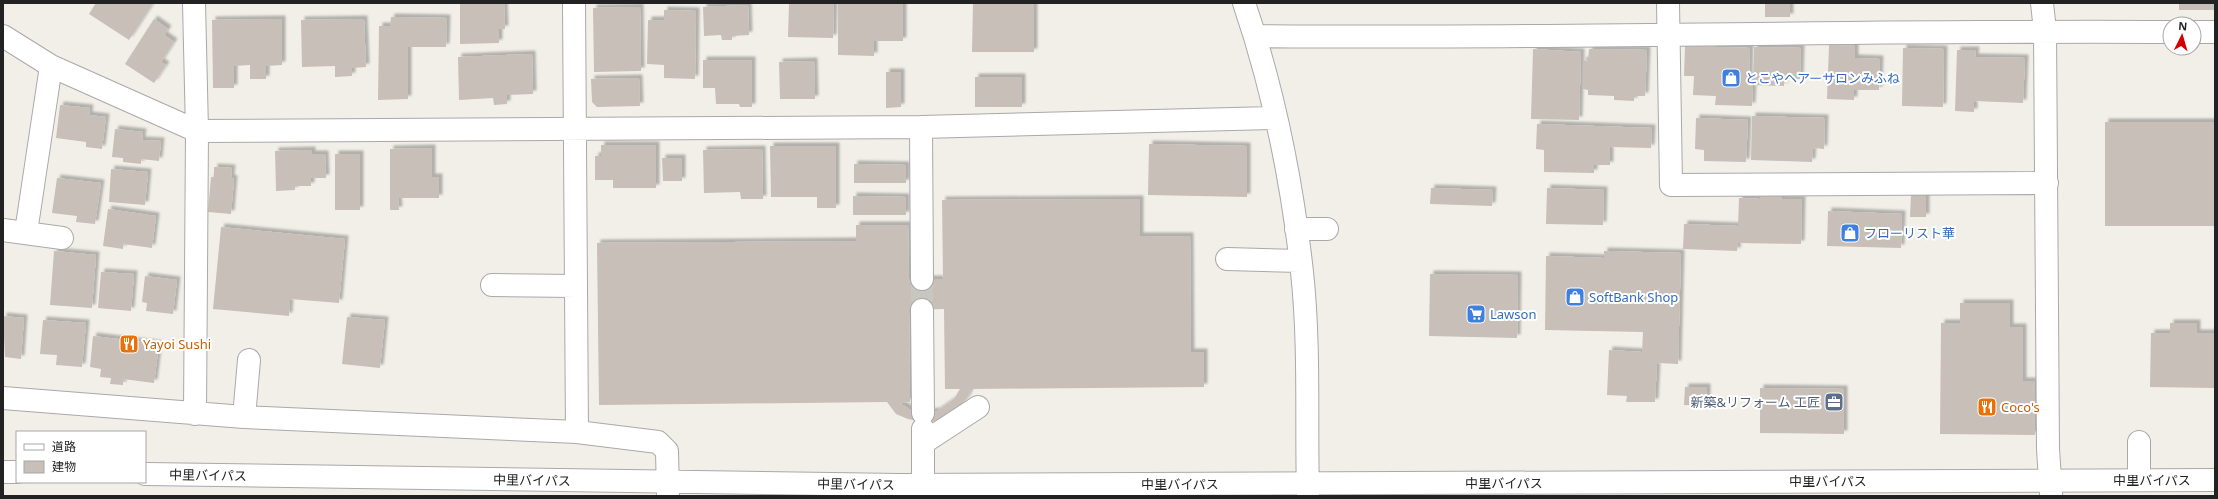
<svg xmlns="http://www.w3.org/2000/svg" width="2218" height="499" font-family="'Noto Sans','Noto Sans JP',sans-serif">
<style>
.building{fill:#c7bfb8;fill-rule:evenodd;filter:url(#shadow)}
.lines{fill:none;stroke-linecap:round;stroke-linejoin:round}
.minor-tunnel{stroke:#c8c6c1;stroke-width:22;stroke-dasharray:22 11;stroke-linecap:butt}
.minor-casing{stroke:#a9a9a9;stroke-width:24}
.minor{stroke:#fff;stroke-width:22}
.labels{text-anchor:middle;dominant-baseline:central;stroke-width:4;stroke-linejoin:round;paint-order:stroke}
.shop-label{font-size:13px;fill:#366cbe;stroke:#fff;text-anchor:start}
.food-label{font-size:13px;fill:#c56008;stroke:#fff;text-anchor:start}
.service-label{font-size:13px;fill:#4e5e75;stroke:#fff;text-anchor:end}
.street-label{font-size:13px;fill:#222;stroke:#fff}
</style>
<defs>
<filter id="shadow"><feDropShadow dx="3.5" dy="-3.5" stdDeviation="1" flood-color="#0004"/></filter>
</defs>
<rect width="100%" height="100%" fill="#f2efe9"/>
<path class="building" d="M96,3h57l-24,37 -40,-26z
M460,3h44l1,26h-6v14l-39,1z
M789,3h45l-1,35 -45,-1z
M973,3h61v49h-62z
M1765,3h25v14h-25z
M2179,3h35v7h-35z
M838,4h65v37h-29v15l-36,-1z
M748,5l1,30 -17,1v4h-10l-1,-5 -17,1 -1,-29z
M640,7l1,64 -47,1 -1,-64z
M664,10l32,1 -1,68 -31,-1v-13l-17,-1 1,-44h16z
M391,17l56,1 -1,29h-38v52l-30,1 1,-74h11z
M154,19l14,10 -4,6 10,7 -13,20 5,3 -12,18 -29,-19z
M282,19v46l-16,1v13h-16v-14l-16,1v22h-21l-1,-68z
M364,19l2,48 -14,1v8l-17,1v-11l-33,1 -1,-47z
M1829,45l26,1v12l25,1 -1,31h-25v10l-27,-1z
M1685,46l65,2 -1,30h4l1,-31 47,1 -1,31 -16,-1v8l-31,-1 -1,21 -37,-1 1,-9 -23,-1 1,-19h-10z
M1903,48l41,1 -1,58 -41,-1z
M1533,49l48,3 -2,68 -48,-1z
M1589,49l58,1 -2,46h-11v5l-20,-1v-4l-26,-1v-5l-5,-1v-29l5,1z
M1957,50h19l-1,7 50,1 -2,45 -49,-2v11l-19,-1z
M532,54l1,40 -26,1v9l-13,1 -1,-7 -34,2 -1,-43z
M703,60h49v47h-12l-1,-3h-23l-1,-16h-12z
M814,61l1,38h-35l-1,-37z
M886,72h15v35l-15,1z
M975,77h47v30h-47z
M639,78l1,28 -43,1 -5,-5 -1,-23z
M60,105l30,3 -1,7 17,2 -4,32 -16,-2v-5l-30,-4z
M1752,116l73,2 -1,31 -11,-1 -1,14 -61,-2z
M1696,118l52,2 -2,42 -42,-1v-11l-9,-1z
M2105,122h110v104h-110z
M1537,124l115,4 -1,20 -41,-1v18h-16v8l-50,-1v-22l-8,-1z
M115,129l28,3 -1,8 19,1 -2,20 -18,-2v5l-18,-2v-4l-11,-1z
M1149,144l98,2v51l-99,-2z
M601,145h55v43h-43v-8h-18v-24h6z
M770,146h66v62h-19v-11h-46z
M432,148v29h7v21h-41l1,12h-9v-61z
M762,149l1,50h-22l-1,-7 -36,1 -1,-43z
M312,150v4h13l1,24h-15v8h-16v4l-19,1 -1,-40z
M335,154h25v56h-25z
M662,158h20v23h-19z
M854,164l52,1v18h-52z
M214,167l18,1 -1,10 3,1 -3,35 -23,-2 3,-35h3z
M111,169l37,3 -3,33 -36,-3z
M57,178l44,5 -6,41 -19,-2 1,-6 -25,-3z
M1431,188l62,2 -1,16 -62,-2z
M1547,188l57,2 -1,35 -57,-1z
M1760,193h22v6h20l-1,45 -63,-1 -1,8 -54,-2 1,-25 54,2 1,-28 21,1z
M1911,194h15v23h-16z
M853,196l53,1v18h-53z
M1140,199v37h50l1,116h13v35l-233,2 -4,9 -10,12 -15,11 -19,1 -15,-3 -12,-5 -9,-12 -288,3 -2,-162 259,-2v-16h52l1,54h34l-1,-79zM944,309l1,80h15l-6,10 -17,12 -14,2 -11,-2 -12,-8 10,-1 -1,-92z
M108,209l48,7 -4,32 -29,-4v5l-20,-3z
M1828,211l74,3 -1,34 -74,-2z
M221,227l124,12 -6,64 -49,-4 -1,17 -76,-7z
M54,251l42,4 -4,53 -42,-3z
M1604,251l77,2 -3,111 -21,-1 -2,39h-29l1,-6 -20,-1 2,-45 33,2 1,-20 -98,-2 1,-74 58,2z
M101,272l33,2 -3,37 -33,-3z
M1430,274l88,1 -1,63 -88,-2z
M145,276l32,4 -4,34 -27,-3 1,-8 -5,-1z
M1960,303h50v24h13v54h12v54l-95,-1 1,-111h19z
M3,316l21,2 -3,41 -16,-2z
M347,317l38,3 -5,48 -38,-4z
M43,320l43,3 -4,44 -26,-2 1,-10 -17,-1z
M2170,323h27v10h18v55l-65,-1 1,-54h19z
M93,336l66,8 -5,39 -31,-4v6l-13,-1 1,-6 -11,-1 1,-8 -11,-2z
M1685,387h22v19l-23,-1z
M1760,388l84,1v45l-84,-1z"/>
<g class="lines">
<path class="minor-tunnel" d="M922,279v31"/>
<defs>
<path id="minor" d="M194,3l3,128 -2,283
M574,3l3,429
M1244,3c29,85 48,179 58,269 8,74 4,149 6,224
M1668,3l3,182 376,-2
M2042,3l3,28 3,418 3,46
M2194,32h21
M3,36l48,30 146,65 724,-4 355,-9
M1255,36c305,3 610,-6 915,-4
M921,127l1,152
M1296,229h31
M3,230l59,8
M26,232l25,-166
M1227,259l73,2
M492,285l83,1
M922,310l1,103
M3,398l241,19 333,15 81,10 9,9 1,45
M244,417l5,-57
M923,429v55
M923,443l55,-36
M3,472h14
M145,474l755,11 1315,-5
M2139,480v-38"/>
</defs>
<use href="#minor" class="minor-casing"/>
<use href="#minor" class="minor"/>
</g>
<defs>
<symbol id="shop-square" viewBox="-11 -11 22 22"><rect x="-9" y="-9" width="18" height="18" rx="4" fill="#3f7fe0" stroke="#fff"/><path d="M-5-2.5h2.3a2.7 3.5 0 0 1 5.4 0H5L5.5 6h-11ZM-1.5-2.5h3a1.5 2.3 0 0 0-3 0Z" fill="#fff"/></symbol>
<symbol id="supermarket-square" viewBox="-11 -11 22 22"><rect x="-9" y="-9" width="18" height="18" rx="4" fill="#3f7fe0" stroke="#fff"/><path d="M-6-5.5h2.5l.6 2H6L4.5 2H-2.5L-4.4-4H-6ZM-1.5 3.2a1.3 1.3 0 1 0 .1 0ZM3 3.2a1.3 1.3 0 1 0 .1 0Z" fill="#fff"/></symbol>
<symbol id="restaurant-square" viewBox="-11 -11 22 22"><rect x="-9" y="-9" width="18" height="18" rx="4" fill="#e8710a" stroke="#fff"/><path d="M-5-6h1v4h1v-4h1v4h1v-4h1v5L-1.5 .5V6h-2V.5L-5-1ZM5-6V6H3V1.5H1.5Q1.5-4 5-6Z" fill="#fff"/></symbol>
<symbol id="office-square" viewBox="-11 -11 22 22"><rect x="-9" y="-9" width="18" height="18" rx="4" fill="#5c6f8a" stroke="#fff"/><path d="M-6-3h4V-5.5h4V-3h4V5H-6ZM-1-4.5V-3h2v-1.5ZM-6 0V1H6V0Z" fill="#fff"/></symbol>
</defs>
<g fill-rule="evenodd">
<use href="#shop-square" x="1720" y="67" width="22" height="22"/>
<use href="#shop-square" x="1839" y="222" width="22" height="22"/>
<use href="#shop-square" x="1564" y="286" width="22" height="22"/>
<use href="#supermarket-square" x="1465" y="303" width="22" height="22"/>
<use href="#restaurant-square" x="118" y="333" width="22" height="22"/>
<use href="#office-square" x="1823" y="391" width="22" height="22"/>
<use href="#restaurant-square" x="1976" y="396" width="22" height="22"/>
</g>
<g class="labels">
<g class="shop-label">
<text x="1745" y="78">とこやヘアーサロンみふね</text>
<text x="1864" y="233">フローリスト華</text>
<text x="1589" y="297">SoftBank Shop</text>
<text x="1490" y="314">Lawson</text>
</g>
<g class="food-label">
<text x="143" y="344">Yayoi Sushi</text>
<text x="2001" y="407">Coco's</text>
</g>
<g class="service-label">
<text x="1820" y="402">新築&amp;リフォーム 工匠</text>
</g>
<g class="street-label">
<text transform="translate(208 475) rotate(1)">中里バイパス</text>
<text transform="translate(532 480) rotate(1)">中里バイパス</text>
<text x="2152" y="480">中里バイパス</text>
<text x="1828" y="481">中里バイパス</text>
<text x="1504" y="483">中里バイパス</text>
<text transform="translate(856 484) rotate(1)">中里バイパス</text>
<text x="1180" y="484">中里バイパス</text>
</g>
</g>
<rect width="2218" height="499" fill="none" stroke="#222222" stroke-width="8"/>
<rect x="16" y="431" width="130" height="52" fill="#ffffff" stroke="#a7a7a7"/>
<rect x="24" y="444" width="20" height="6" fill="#ffffff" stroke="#a7a7a7"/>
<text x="52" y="451" font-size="12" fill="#222222">道路</text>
<rect x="24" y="461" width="20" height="12" fill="#c7bfb8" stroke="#a7a7a7"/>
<text x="52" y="471" font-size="12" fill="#222222">建物</text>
<g transform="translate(2182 36) rotate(5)"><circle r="19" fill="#ffffff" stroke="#a7a7a7"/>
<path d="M0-3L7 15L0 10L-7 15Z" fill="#d40000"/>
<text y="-6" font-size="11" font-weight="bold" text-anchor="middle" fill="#222222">N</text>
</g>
</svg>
